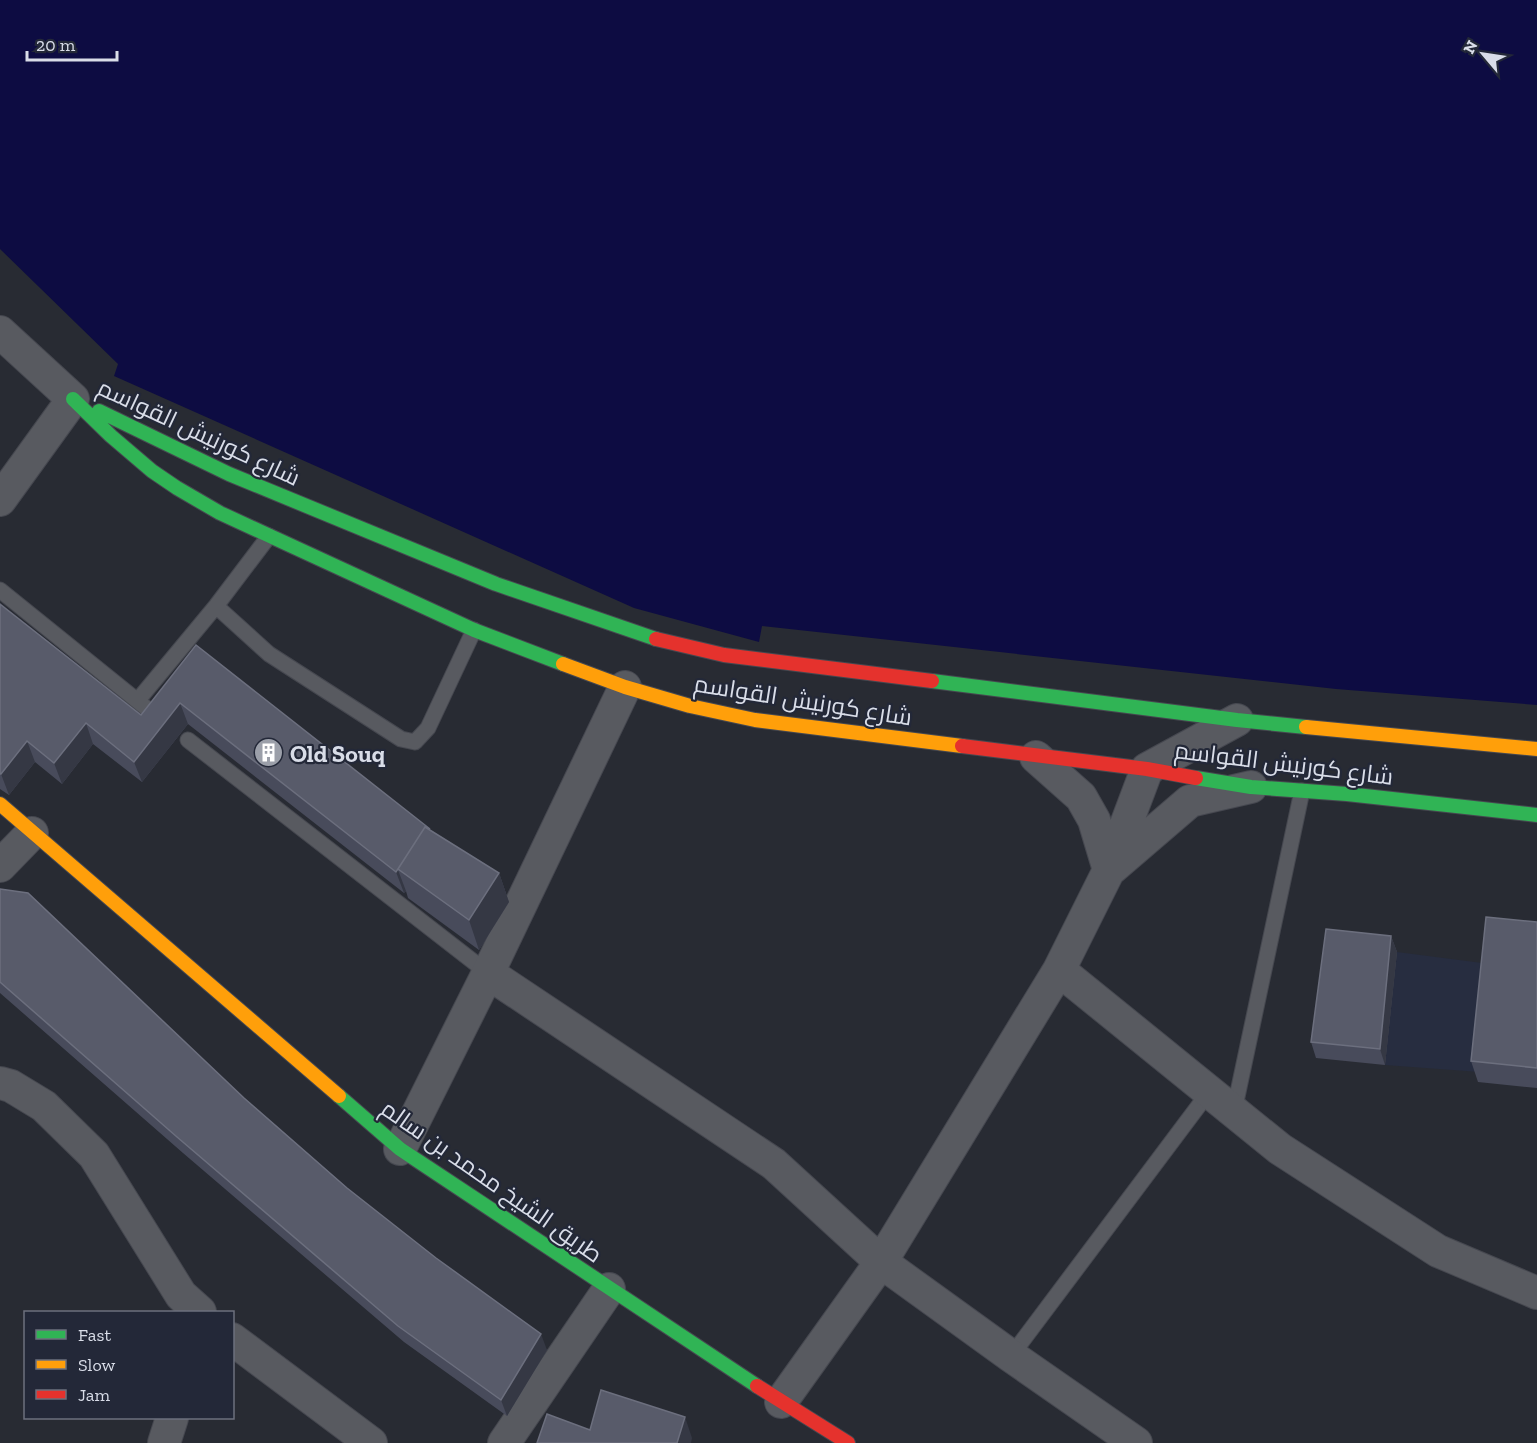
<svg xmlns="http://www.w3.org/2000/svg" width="1537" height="1443" font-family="'Zilla Slab',Cairo,serif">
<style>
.built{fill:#272d40}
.water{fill:#0d0c42}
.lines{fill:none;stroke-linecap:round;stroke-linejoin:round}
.lane-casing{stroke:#464850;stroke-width:17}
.street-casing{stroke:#464850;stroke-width:34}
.fast-casing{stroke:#464850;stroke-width:16}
.slow-casing{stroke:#464850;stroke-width:16}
.jam-casing{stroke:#464850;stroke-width:16}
.lane{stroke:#585a60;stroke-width:15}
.street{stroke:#585a60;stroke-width:32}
.fast{stroke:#30b455;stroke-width:14}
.slow{stroke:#ff9f0a;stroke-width:14}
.jam{stroke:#e5322d;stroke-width:14}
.wall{fill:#484b5b}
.shaded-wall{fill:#353844}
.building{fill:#585b6a;stroke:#6c6f7e;stroke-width:1.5}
.labels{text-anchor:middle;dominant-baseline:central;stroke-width:4.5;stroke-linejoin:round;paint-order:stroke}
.street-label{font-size:24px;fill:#d9dde8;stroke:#232838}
.poi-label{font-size:24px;font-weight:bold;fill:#d9dde8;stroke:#232838;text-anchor:start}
</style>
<rect width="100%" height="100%" fill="#282b33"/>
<path class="built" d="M1397,952l93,12 -10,108 -95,-7z"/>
<path class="water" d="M0,0h1537v705l-201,-16 -574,-63 -3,16 -125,-34 -520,-232 4,-12 -118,-115z"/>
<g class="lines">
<defs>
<path id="lane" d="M0,590l145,117
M216,606l53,48 132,85 14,3 13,-14 46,-98
M138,700l78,-94 53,-70
M188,740l300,233
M1234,1111l68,-320
M1011,1356l198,-264"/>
<path id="street" d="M0,332l73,67 -73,101
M1036,757l45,40 13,23 15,50
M0,866l32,-33
M1112,868l78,-67 61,-14
M1059,970l221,179 158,102 99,42
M488,973l286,191 107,98 130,94 125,87
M0,1083l11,3 33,20 50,49 87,140 19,17
M400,1149l88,-176 137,-286
M232,1339l139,104
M781,1402l100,-140 178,-292 50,-100 38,-101 90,-49
M164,1443l8,-25
M504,1443l105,-154"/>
<path id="fast" d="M73,399l38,37 41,35 25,17 43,25 254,117 89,34
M99,411l130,63 267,110 160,55
M932,681l305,39 69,7
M1196,778l55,9 96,7 190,21
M339,1096l61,53 357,237"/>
<path id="slow" d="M563,664l62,23 65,19 65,14 207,26
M1306,727l231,22
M0,804l339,292"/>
<path id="jam" d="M656,639l68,16 208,26
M962,746l185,23 49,9
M757,1386l91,57"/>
</defs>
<use href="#lane" class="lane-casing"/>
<use href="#street" class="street-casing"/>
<use href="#fast" class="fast-casing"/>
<use href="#slow" class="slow-casing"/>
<use href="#jam" class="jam-casing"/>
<use href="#lane" class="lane"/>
<use href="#street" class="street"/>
<use href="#fast" class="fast"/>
<use href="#slow" class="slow"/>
<use href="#jam" class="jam"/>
</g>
<path class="wall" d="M0,604l141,111 55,-70 234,185 69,43 10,29 -30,48 -71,-52 -2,-7 -2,2 -216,-169 -46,58 -49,-38 -31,40 -27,-22 -26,33 -9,-6z
M0,889l347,299 200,162 -40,66 -103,-74 -221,-189 -183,-160z
M1537,922v166l-59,-6 -7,-21z
M1391,936l6,16 -12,113 -69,-7 -5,-16z"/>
<path class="shaded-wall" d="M180,703l8,21 -46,58 -8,-20z
M86,723l7,21 -31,40 -8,-21z
M27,741l8,21 -26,33 -8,-21z
M398,870l8,21 -2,2 -8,-21z
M499,873l10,29 -30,48 -10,-30z
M1391,936l6,16 -12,113 -5,-16z
M541,1334l6,16 -40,66 -6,-16z
M685,1417l7,21 -1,5h-14z"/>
<path class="building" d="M0,604l141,111 55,-70 234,184 -5,-2 -29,45 -216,-169 -46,59 -48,-39 -32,40 -27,-22 -26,33h-1z
M425,827l74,46 -30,47 -71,-51z
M0,889l28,4 216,205 103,90 89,70 105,76 -40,66 -103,-74 -221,-189 -177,-155z
M1486,917l51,5v146l-66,-7z
M1326,929l65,7 -11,113 -69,-7z
M601,1390l84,27 -8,26h-140l10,-29 43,16z"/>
<defs>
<symbol id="building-disc" viewBox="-11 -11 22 22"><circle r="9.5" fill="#9b9fa9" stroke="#232838"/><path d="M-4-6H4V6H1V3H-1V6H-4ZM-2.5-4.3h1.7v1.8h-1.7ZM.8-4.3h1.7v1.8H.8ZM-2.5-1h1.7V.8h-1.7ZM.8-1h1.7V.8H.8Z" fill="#fff"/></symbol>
</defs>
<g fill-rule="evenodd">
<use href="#building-disc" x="252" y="736" width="33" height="33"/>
</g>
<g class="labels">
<g class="street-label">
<text transform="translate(199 432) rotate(25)">شارع كورنيش القواسم</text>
<text transform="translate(803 700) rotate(9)">شارع كورنيش القواسم</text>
<text transform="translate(1284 763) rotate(7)">شارع كورنيش القواسم</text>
<text transform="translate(492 1181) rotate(35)">طريق الشيخ محمد بن سالم</text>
</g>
<g class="poi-label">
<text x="290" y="753">Old Souq</text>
</g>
</g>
<rect x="24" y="1311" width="210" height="108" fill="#232838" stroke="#6c707e" stroke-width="1.5"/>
<rect x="36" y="1330" width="30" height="9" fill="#30b455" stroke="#6c707e" stroke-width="1.5"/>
<text x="78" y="1341" font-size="18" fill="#d9dde8">Fast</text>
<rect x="36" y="1360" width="30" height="9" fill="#ff9f0a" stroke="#6c707e" stroke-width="1.5"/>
<text x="78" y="1371" font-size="18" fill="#d9dde8">Slow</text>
<rect x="36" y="1390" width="30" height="9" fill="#e5322d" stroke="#6c707e" stroke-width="1.5"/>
<text x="78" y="1401" font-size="18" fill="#d9dde8">Jam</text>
<g transform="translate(1483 54) rotate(299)" stroke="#232838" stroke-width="4.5" paint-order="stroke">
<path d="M0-4.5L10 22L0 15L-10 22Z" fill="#d9dde8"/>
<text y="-9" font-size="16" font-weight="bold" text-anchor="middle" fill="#d9dde8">N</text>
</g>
<path d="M27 51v9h90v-9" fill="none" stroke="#d9dde8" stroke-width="3"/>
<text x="36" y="51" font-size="18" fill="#d9dde8" stroke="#232838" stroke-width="4.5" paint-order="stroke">20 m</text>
</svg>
